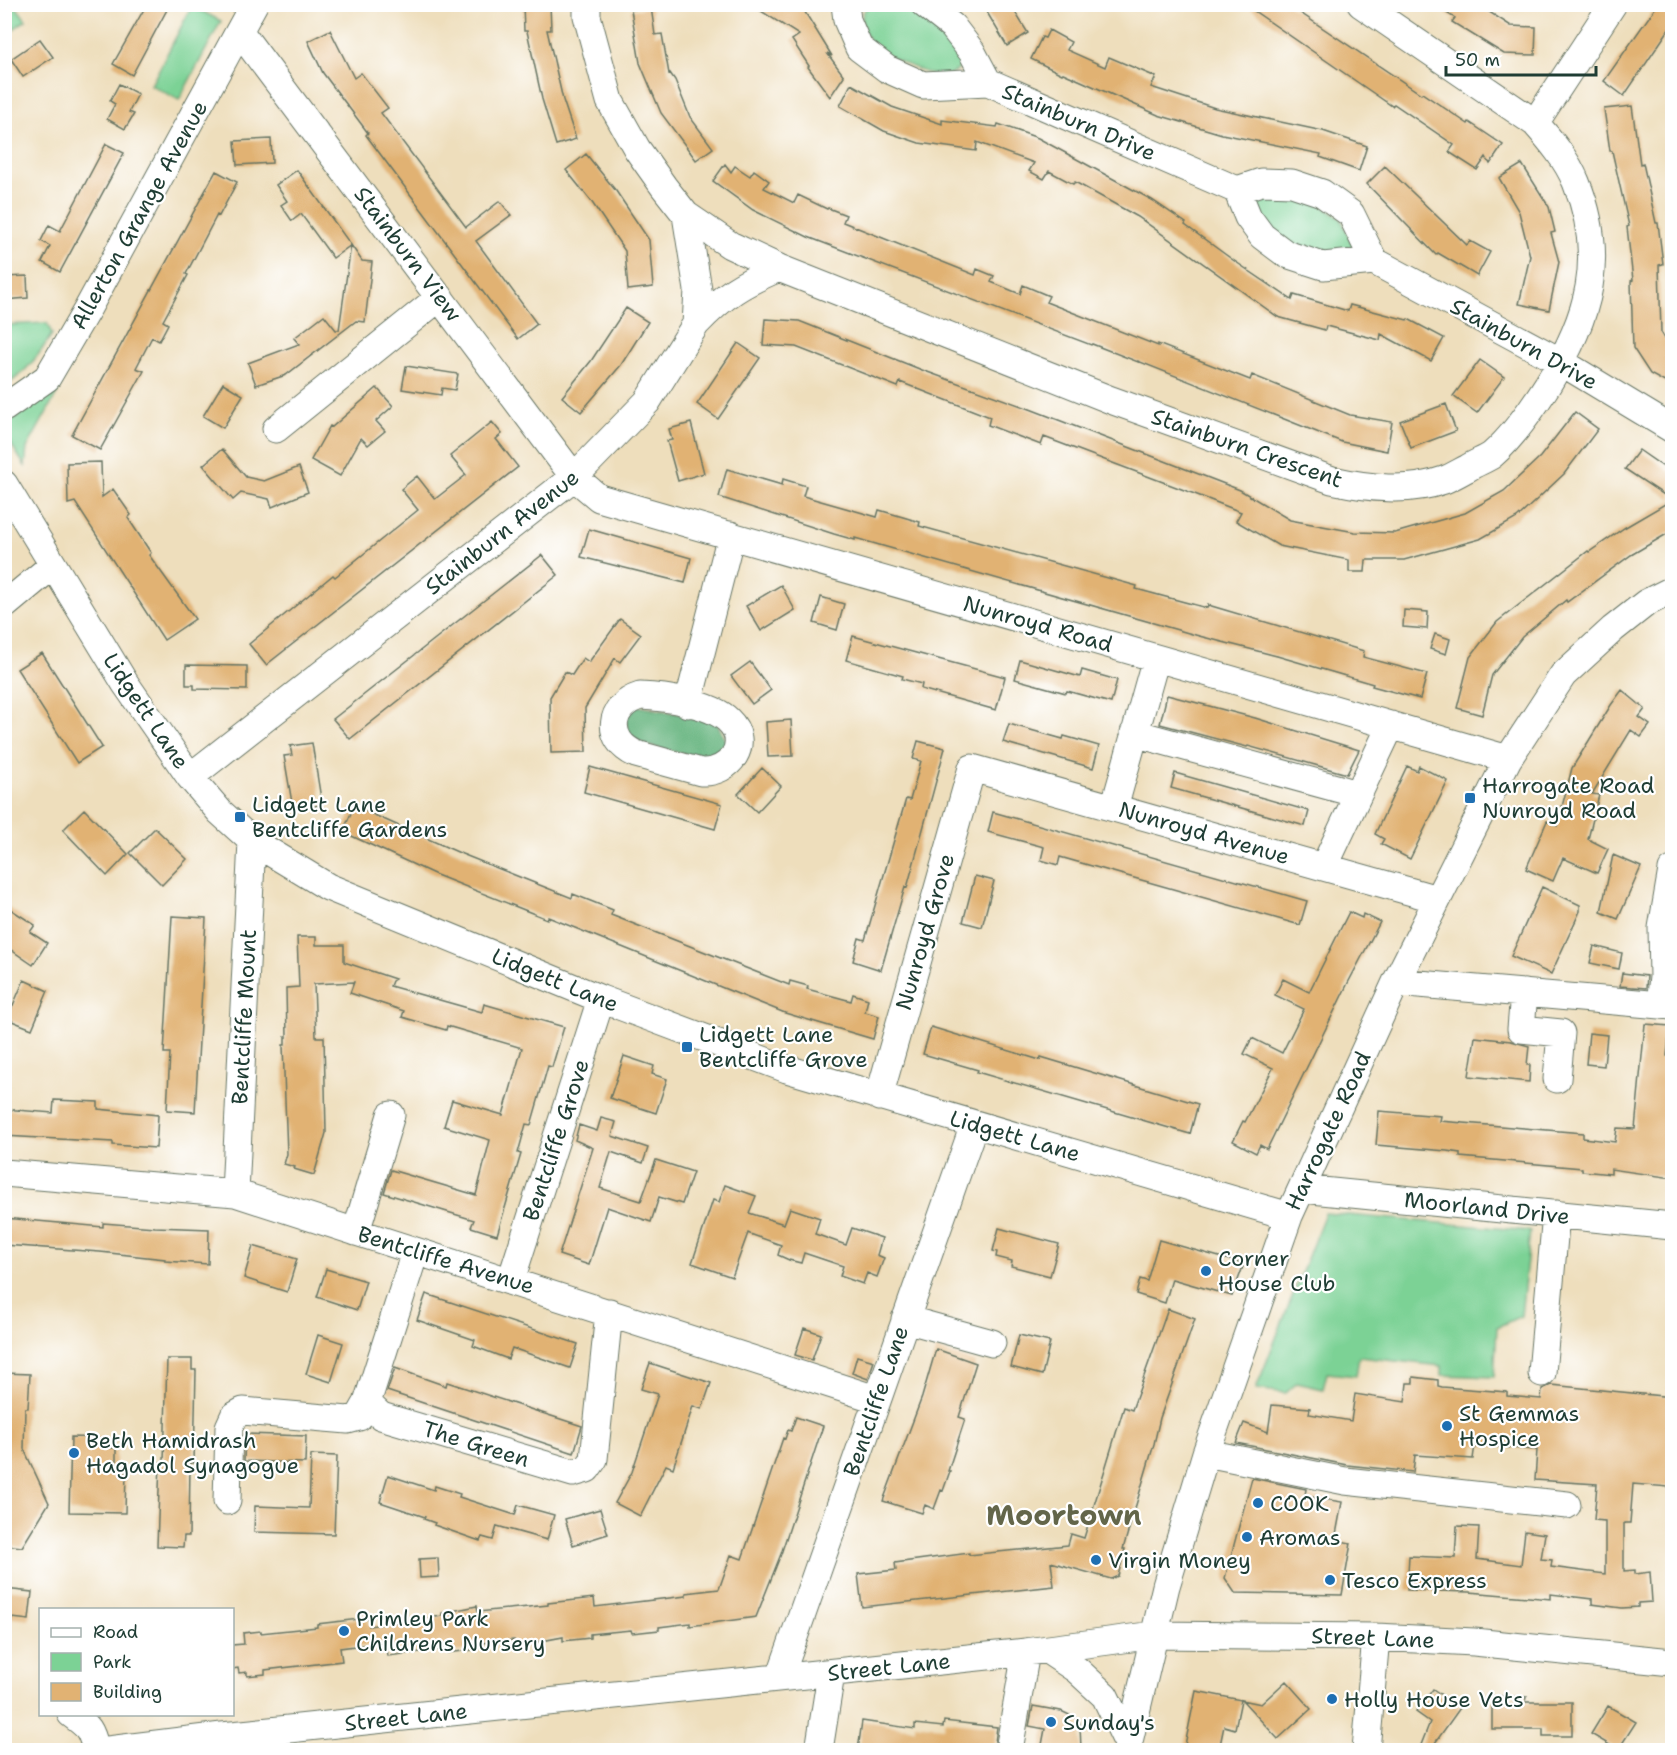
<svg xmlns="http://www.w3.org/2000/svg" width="1677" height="1755" font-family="'Shantell Sans',sans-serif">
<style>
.green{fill:#7cd295;stroke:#4e8864;stroke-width:1.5}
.forest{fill:#65b47e;stroke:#427859;stroke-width:1.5}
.building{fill:#e1b273}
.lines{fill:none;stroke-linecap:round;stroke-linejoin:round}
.minor-casing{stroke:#677564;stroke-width:29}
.minor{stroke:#fff;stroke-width:27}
.poi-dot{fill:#1f6fb2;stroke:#fff;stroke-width:2}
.labels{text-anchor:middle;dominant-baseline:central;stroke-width:4.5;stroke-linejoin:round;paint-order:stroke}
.street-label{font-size:22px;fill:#1f3d34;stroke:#fff}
.poi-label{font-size:22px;fill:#1f3d34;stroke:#fff;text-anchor:start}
.district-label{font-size:28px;font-weight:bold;fill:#63664a;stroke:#fff}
</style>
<rect width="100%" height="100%" fill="#fff"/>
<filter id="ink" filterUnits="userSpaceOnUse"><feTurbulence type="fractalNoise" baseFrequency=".0167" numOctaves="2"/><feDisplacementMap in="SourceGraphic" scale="12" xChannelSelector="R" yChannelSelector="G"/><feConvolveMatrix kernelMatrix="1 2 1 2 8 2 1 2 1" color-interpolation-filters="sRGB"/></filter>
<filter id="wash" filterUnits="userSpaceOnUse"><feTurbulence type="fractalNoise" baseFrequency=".008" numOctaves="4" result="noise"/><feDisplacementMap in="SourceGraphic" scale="24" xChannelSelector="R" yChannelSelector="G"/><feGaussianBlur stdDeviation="1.35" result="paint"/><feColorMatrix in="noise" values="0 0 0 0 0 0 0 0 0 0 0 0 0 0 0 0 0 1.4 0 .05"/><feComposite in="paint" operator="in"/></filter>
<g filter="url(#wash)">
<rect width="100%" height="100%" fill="#eedebc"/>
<path class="green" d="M5,4l10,1 11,15 -21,15z
M869,5h32l22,12 22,15 16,27 -3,11 -18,9c-16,-8 -46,-18 -59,-28 -16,-11 -27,-32 -12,-46z
M192,6l29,15 -42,79 -28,-15z
M1279,192l41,12 21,15 13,29 -2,4 -10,4 -52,-10 -29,-26 -5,-18 6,-8z
M47,323l5,11c-13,21 -26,39 -47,52v-61z
M53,386l6,4 -32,58 -2,18 -20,-31 -1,-11 29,-17z
M1325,1213l205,18 -9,85 -24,11 -3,50 -52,-2v-9l-83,-9 -3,19 -29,-3 -4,16 -26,-6 -11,10 -30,-4z"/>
<path class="forest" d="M634,705l82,16 12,24 -14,16 -83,-19 -7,-27z"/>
<g id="blocks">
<path class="building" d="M147,4h23l-38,71 -19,-11z
M523,4h27l1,26h-4l16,70 13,39 -20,6 -14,-46 -15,-68h-3z
M750,4h50l32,52 -5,-3 17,23 -14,21 -22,-30 1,-1 -17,-26 7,-5z
M982,4h28l18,29 -21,13z
M1244,4h43l134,90 1,-1 46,31 1,-2 34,23 -13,19 -4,-7 -9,13 -28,-18 5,-7 -60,-41 -2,2 -16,-11z
M1432,4h45l34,22 25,1 -1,28 -31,-1 -52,-32 3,-4z
M1658,4h14v21l-48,71 -20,-15z
M651,7l4,28 7,-1 7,40 1,-1 5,7 15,37 23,31 -17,12 -35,-47 -21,-50 -9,-53z
M330,30l24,48 7,-5 27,35 -7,5 85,114 34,-26 11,14 -35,26 61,83 -19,15 -152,-204 2,-2 -45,-60 -15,-32z
M1049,30l22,12 -4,8 38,17 4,-10 47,20 -5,10 64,21 108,23 44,15 -8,25 -39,-14 1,-3 -99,-20 -64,-19 -95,-42 -1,1 -31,-15 11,-22 3,1z
M40,39l13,18 -30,20 -12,-18z
M119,84l19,10 -9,18 5,2 -9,15 -18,-10 8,-15 -5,-3z
M851,84l41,23 50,17v-4l55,7 1,-3 40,14 114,62 34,23 -1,2 48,35 59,40 2,-5 54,16 2,-6 57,15 1,-1 36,19 -13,23 -50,-27 -1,6 -54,-14 -1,4 -47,-13 -140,-100 -63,-35 -2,2 -24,-13 -5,8 -15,-8 5,-8 -57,-21 -1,9 -57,-8 -35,-12 -44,-25z
M1632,106l8,58 3,-1 13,60h2l5,41 -4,1 2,67 11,18v36l-22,-12 -17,-26 -2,-67 2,-1 -6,-53 2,-1 -17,-75h-2l-6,-42z
M271,139l1,24 -35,2 -2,-24z
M106,144l18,9 -64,119 -18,-10 8,-16 -9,-5 8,-16 11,6z
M586,154l30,37 33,49 4,47 -25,3 -3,-39 -34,-50 -25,-31z
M725,164l6,8 4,-6 15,10 4,-6 15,11 -5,7 30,15 4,-8 29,14 1,-1 18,7 -3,7 132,53 2,-6 17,7 -3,6 29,12 3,-9 26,11 -3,6 112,44v-2l92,36 2,-5 98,40 42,7 -5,29 -45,-9 -204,-81v1l-46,-18 -1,1 -283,-108 -55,-27 -40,-29z
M1522,164l27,43 6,25 -4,1 8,29 -10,48 -30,-6 11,-48 -11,-44 -20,-34z
M1385,166l82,79 3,-4 20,11 -13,24 -39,-23 -2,2 -69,-71z
M297,170l54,75 -18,13 -32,-44 -9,7 -11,-16 6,-4 -11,-16z
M216,171l21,11 -18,34 -2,-1 -31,59 2,1 -25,46 5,3 -9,17 -7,-4 -16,31 8,3 -44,79 -28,-15z
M351,245l11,16 10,1 -7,60 -9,-1 -70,54 -30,10 -8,-22 51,-19 -5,-6 30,-23 12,15h3z
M27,276l1,22 -24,2v-23z
M626,308l22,14 -27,43 -40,47 -19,-15 29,-36z
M765,319l34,2 123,49 108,39 210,81 50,30 65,12 40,1 70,-20 39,-22 36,-34 35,-45 23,17 -34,45 -47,44 -37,21 -76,21h-38l-1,12h-16v-12l-70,-14 -43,-25 5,-9 -41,-16 -156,-59 -3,8 -53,-20 2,-8 -90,-35 -2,5 -102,-40 -33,-2z
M738,343l22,15 -42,61 -21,-15z
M1480,360l24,17 -27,36 -24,-17z
M406,366l52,8 -3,16 -13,-2 -1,7 -39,-6z
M223,383l20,12 -20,33 -20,-12z
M377,388l16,18 -17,15 9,10 -17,14 -7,-7 -21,38 -29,-16 19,-34 2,1z
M1446,404l10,27 -45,17 -11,-27z
M492,422l10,12 -6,5 22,28 -252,198 -17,-21 84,-69 2,2 83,-67 -17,-21 16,-13 18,23 31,-24 -16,-19z
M691,423l13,50 -26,8 -11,-40 5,-1 -3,-11z
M222,449l24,28 18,4 35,-14 9,25 -36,15 -3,-8 -28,-6 -8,7 -30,-35z
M1639,450l33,23v58l-41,24 -64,47 -1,-2 -44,37 -30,38 -10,40 -25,-7 13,-51 27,-35 91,-71 1,1 35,-24 48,-28 -47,-31z
M101,462l1,35 11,-8 18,26 -3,3 23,35 -2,2 46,64 -31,21 -89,-138 -7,2 -1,-41z
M727,469l55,16 1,-6 23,7 -3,10 39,11 35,10 2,-7 41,12 -1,4 218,60 -1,3 71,19 1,-3 156,46 -1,6 64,17 -7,25 -48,-13 1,-2 -96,-28 -78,-20 -344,-98v2l-21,-6 -115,-37z
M589,529l102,29 -6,25 -104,-26z
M542,555l16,20 -208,164 -17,-20z
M781,585l14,25 -34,21 -15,-25z
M821,597l23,7 -7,26 -23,-7z
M1404,610l24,2 -1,17 -24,-2z
M620,619l21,15 -21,28 -5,-4 -30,50 1,44 -35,1 -1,-56 15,-25 7,3 11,-17 6,4z
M1435,634l15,5 -4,15 -16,-5z
M853,636l152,41 -9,33 -75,-21 1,-5 -20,-5 1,-3 -57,-16z
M42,653l60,94 -25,16 -60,-94z
M1020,660l60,17 2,-7 35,10 -6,23 -44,-12 -1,2 -51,-14z
M750,662l21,28 -19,14 -21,-28z
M186,665l61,1v24l-53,-1v-4h-8z
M1622,690l23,19 -6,8 11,8 -9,12 -10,-7 -39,64 7,1 -11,44 20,10 -11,24 -34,-15 -10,23 -27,-12 21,-48 10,5 15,-58 39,-63z
M1167,695l88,23 104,32 -12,24 -99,-28 -1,1 -87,-23z
M791,720l2,36 -25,1 -2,-35z
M1009,724l54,15 1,-3 35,10 -6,22 -90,-26z
M918,741l27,7 -38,140 -2,-1 -24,83 -28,-9 6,-23 6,2 41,-141 4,1 11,-39 -8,-2z
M312,743l10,62 -29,4 -9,-53 8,-1 -2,-9z
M1407,766l10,5 2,-5 29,15 -38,78 -29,-15 3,-5 -9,-5z
M590,767l132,37 -7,25 -131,-37z
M762,768l19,18 -24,26 -19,-18z
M1175,773l134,38 -4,15 -134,-38z
M354,806l108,48 110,44 1,-4 40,16 -2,5 178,70 1,-4 18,5 -1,3 44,12 2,-7 15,5 -3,13 14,4 -6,23 -88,-26 -237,-96 -1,2 -113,-45 -91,-42z
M84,809l44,45 -21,22 -44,-46z
M993,812l314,89 -7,24 -240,-68 -2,8 -17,-5 3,-13 -56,-15z
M155,828l32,31 -25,26 -32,-32z
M1613,855l28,12 -23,52 -17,-7z
M975,876l19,5 -12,46 -19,-5z
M1542,887l38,18v6l-29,63 -40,-18z
M4,905l31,20 -5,7 17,11 -14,22 -29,-20z
M1349,912l13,6 1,-4 17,8 -32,61 -81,166 -7,-4 -4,8 -23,-12 10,-20 2,1 28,-54 -29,-14 8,-16 30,15 22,-44 -29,-14 8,-16 26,13z
M172,916l34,2 -11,194 -28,-2 3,-57h-6z
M297,937h19v8h28v17l51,17 -3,2 -2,5 92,26 2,-8 80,23 -12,40 -4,-1 -17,59 -5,-1 -8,29 3,1 -24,81 -26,-8 3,-7 -90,-27 7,-23 85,25 14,-55 -46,-14 8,-26 51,15 19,-67 -75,-22 -1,4 -44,-13 2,-6 -54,-18 4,-11 -40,2 2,53h8l2,96 -12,42 -20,-6 1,-2 -11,-3 3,-10 -4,-109h2v-8h2l-1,-49 13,-1z
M1594,946l28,7 -3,16 -29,-6z
M1622,973l25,3 -1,12 -26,-2z
M24,980l24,11 -16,38 -25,-10z
M1645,1024l25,2 -3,30 5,1v121l-61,-9v5l-29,-3v-3l-122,-11v-4l-13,-2 -71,-6 3,-34 62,5 -1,5 143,12v5l32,4 2,-14 18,1z
M931,1027l109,33 1,-3 157,47 -8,30 -213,-62 1,-2 -55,-16z
M1589,1033l18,2 -3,31 -18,-2z
M1475,1037l36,4 18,5 -2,19h3l-1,17 -60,-6z
M624,1056l30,10 -2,8 15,5 -11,34 -46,-15z
M54,1100l44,2v7l60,6 -2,33 -43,-3v-3l-109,-6v-27l49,4z
M601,1118l15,4 -4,14 36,12 -5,15 -32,-11 -11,36 41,13 15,-41 37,12 -11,32 -23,-7 -8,25 -44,-15 -18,58 -30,-10 34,-107 -18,-8 4,-15 18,6z
M725,1185l31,11 -7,17 35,11 6,-16 30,10 -5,16 31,11 6,-17 30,10 -5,17 7,3 -7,19 -10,-4 -4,11 -23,-8 3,-10 -39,-13 -3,10 -12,-3 -11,-5 3,-10 -31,-11 -2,-1 -16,44 -40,-14 21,-63 6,2z
M4,1218l99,9v-4l52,4 54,2 -1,35 -43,-3v-2l-65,-7 -96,-7z
M999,1228l60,16 -9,32 -39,-10 1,-5 -16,-4 1,-5 -4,-1z
M1159,1240l85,24 -12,32 -60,-17 -7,24 -29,-9 4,-15 7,2z
M253,1246l44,13 -10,33 -43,-14z
M326,1269l40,12 -9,29 -40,-13z
M426,1294l152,50 -8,24 -58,-20 -4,11 -35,-13 2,-6 -58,-20z
M1168,1309l27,10 -35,99 -6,26 -31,105h2l-7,27 -7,3 -60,-17 3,24 -192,21 -4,-33 38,-4 -1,-7 74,-10v2l99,-10 3,-11 13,4 40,-131 8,3z
M804,1328l17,6 -9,26 -17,-5z
M318,1335l25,8 -12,39 -25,-8z
M1019,1335l31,7 -8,33 -31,-8z
M936,1349l40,14 -17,54 6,2 -17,52h2l-7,20 -2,-1 -7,19 -9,-4 -3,8 -39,-12 39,-104z
M857,1356l17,5 -6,18 -16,-6z
M167,1359h25v11h4l-2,93h-4l-1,73h-5l-1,11 -26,-1 3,-84h4z
M650,1363l61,20 -9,26 -9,-3 -20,62 -7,-3 -26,51 -25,-13 17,-31 26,-78 -17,-5z
M395,1368l51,18 1,-4 135,44 -8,27 -187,-62z
M4,1373l26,1 -2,34h-3l-1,41 25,54 -27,44 -18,-2z
M1413,1377l25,3v6l4,1 65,5v4l34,3 1,-10 9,-4 121,12v48l-3,42 -36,-3 -3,39h-6v48l11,-1v4l15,-2 2,30 -14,1v4l-16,1 -30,-4v-5l-41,-5v5l-82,-7 -62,-2 2,-34 46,2 2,-32 22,1 -2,32 44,6 4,-34 20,3 -4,25 11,1 -1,7 54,7v-53l-11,-1 3,-36 -62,-4 2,-30 -62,-5 -2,14 -58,-4 -2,17 -66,-7 -111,-22 8,-20 24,9 4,-27 38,3 -1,6 42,7 4,-27 50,8 2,-19h6z
M796,1417l27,9 -42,128 -25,63 -66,9v-3l-31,4v3l-27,3 -1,-3 -41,4v4l-27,3v-4l-48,9 -1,-6 -32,3v2l-9,1v4l-27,3v-3h-10l-48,6 -2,-14 -46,6 2,13 -77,9v4l-18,2v-4l-8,1 -1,-5 -6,1v-24l12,-1 -1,-11 18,-2v2l56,-6v-3l51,-6 1,8 73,-10v-3l35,-7 1,6 70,-7v-2l46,-5 1,9 91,-11v-3l33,-4 12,-34 11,4 41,-121 2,1 3,-9 3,1z
M245,1434l61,2 -1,27 -61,-2z
M71,1437l35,1v10h10v23h10l-1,42 -56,-1z
M311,1455l26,1 -3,78 -80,-2 1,-26 54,2z
M388,1475l46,15 1,-4 25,8 -1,3 56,18 3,-10 36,10 -7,25 -50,-14 -4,14 -11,-3 -2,4 -46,-16 1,-2 -11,-4 1,-2 -45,-15z
M1252,1478l54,11 -1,7 37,6 -7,38 16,3 -9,52 -107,-2 -10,-15z
M600,1509l8,25 -35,11 -8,-26z
M438,1558l1,19 -19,1 -1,-19z
M4,1589l28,3 -3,28 -25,-3z
M1286,1681l25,28 -33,30 -36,-39 19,4z
M1433,1689l27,19 -30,42h-11l11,-28 -14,-10z
M1196,1691l45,9 -6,29 -11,-3 -5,24h-35z
M1492,1696l35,1 -1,5h46v34h-29v-7h-51z
M1033,1706l28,5 17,8 2,5 1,26h-40l4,-21 -16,-3z
M1608,1706l28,16 -18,28 -27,-16z
M862,1721l53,8v-5l28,3 1,-6 53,6 -3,23h-136z"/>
</g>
</g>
<g filter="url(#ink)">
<use href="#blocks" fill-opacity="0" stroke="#677564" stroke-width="1.5"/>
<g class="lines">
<defs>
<path id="minor" d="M587,4v12l23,85 27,48 27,38 22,28 44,30 49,23 332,132 221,80c36,8 76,13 112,0 8,-3 16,-8 24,-12 7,-5 17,-8 24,-13 20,-17 42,-49 56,-71 41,-66 59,-126 28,-202 -9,-22 -25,-41 -41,-59l-174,-119
M845,4l2,16 12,28 28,21 36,16 65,-3 249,108 24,-8 31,1 30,10 29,21 23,47
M924,4l28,22 20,26 16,30
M240,32l334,445 25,21 909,261
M1535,123l78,-119
M1237,190l11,27 14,19 24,18 37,12 51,-5 187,101 111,67
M696,324c29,-30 45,-40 83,-56
M4,408l43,-30 41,-70 166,-304
M276,429l164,-132
M4,484l121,199 65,94 30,35 32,29 76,46 273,112 186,70 502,147
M4,606l48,-40
M640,696c24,1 70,7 88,24 24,23 2,54 -27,52l-65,-18c-31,-14 -28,-48 4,-58z
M688,704l43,-169
M1134,733l224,61
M190,777l384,-300 73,-75 49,-78 2,-34 -12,-75
M1114,808l42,-150
M1324,867l67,-142
M1396,982l276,24
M1524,993l-3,36 40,4 -4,46
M1660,1005l3,-28 -1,-49 10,-58
M879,1097l93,-329 465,131
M4,1173l231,20 641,206
M1302,1189l370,37
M235,1193l17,-352
M356,1232l35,-117
M415,1252l-48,151 14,13 192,57 14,-4 7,-10 15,-147
M511,1280l90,-281
M905,1319l87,24
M1542,1373l14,-159
M1206,1453l139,28 222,24
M227,1501l2,-74 5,-11 9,-5 105,9 11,-3 8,-14
M1047,1650l30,20 28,26 23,48
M780,1677l194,-552
M71,1714c18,13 20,15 25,36
M108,1750l114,-14 804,-84 128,-17 222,2 98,5 198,20
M819,1750l12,-76
M1009,1750l17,-98
M1127,1750l39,-164 40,-133 83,-237 107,-234 112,-223 55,-84 50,-46 33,-26 26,-13
M1366,1750l10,-113"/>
</defs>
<use href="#minor" class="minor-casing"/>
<use href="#minor" class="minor"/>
</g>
</g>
<g class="poi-dot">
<rect x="1464" y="792" width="12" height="12" rx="3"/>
<rect x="234" y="811" width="12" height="12" rx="3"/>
<rect x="681" y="1041" width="12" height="12" rx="3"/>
<circle cx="1206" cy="1271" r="6"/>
<circle cx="1447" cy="1426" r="6"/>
<circle cx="74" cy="1453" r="6"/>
<circle cx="1258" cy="1503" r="6"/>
<circle cx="1247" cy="1537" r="6"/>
<circle cx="1096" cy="1560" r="6"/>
<circle cx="1330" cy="1580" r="6"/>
<circle cx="344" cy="1631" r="6"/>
<circle cx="1332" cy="1699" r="6"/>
<circle cx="1051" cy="1722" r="6"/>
</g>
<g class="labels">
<g class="street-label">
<text transform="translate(1079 122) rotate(23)">Stainburn Drive</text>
<text transform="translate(139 215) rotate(-61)">Allerton Grange Avenue</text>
<text transform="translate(408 254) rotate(53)">Stainburn View</text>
<text transform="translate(1524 344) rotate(29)">Stainburn Drive</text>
<text transform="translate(1247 448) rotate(19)">Stainburn Crescent</text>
<text transform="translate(502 532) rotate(-38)">Stainburn Avenue</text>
<text transform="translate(1038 624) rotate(16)">Nunroyd Road</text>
<text transform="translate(146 711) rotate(56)">Lidgett Lane</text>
<text transform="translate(1204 833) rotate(16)">Nunroyd Avenue</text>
<text transform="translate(925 932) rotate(-74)">Nunroyd Grove</text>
<text transform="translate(555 980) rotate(22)">Lidgett Lane</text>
<text transform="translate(244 1017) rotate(-87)">Bentcliffe Mount</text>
<text transform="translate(1328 1131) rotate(-65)">Harrogate Road</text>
<text transform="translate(1015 1136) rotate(16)">Lidgett Lane</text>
<text transform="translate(556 1140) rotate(-72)">Bentcliffe Grove</text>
<text transform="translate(1487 1208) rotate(6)">Moorland Drive</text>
<text transform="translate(446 1260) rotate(17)">Bentcliffe Avenue</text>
<text transform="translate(876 1401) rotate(-71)">Bentcliffe Lane</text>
<text transform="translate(476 1444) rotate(17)">The Green</text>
<text transform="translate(1373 1638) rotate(2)">Street Lane</text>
<text transform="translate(889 1667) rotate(-6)">Street Lane</text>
<text transform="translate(406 1717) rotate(-6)">Street Lane</text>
</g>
<g class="poi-label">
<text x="1482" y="785">Harrogate Road<tspan x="1482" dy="25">Nunroyd Road</tspan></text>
<text x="252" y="804">Lidgett Lane<tspan x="252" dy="25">Bentcliffe Gardens</tspan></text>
<text x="699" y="1034">Lidgett Lane<tspan x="699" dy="25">Bentcliffe Grove</tspan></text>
<text x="1218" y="1258">Corner<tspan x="1218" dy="25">House Club</tspan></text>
<text x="1459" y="1413">St Gemmas<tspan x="1459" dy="25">Hospice</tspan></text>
<text x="86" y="1440">Beth Hamidrash<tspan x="86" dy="25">Hagadol Synagogue</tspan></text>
<text x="1270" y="1503">COOK</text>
<text x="1259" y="1537">Aromas</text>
<text x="1108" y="1560">Virgin Money</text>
<text x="1342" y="1580">Tesco Express</text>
<text x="356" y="1618">Primley Park<tspan x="356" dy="25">Childrens Nursery</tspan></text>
<text x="1344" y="1699">Holly House Vets</text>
<text x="1063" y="1722">Sunday's</text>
</g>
<g class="district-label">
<text x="1064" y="1515">Moortown</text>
</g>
</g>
<rect width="1677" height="1755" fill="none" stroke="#fff" stroke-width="24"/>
<rect x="39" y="1608" width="195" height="108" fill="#ffffff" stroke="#a5b1ae" stroke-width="1.5"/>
<rect x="51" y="1628" width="30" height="9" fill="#ffffff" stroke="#a5b1ae" stroke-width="1.5"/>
<text x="93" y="1638" font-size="18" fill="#1f3d34">Road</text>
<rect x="51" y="1653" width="30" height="18" fill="#7cd295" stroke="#a5b1ae" stroke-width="1.5"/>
<text x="93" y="1668" font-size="18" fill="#1f3d34">Park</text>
<rect x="51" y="1683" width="30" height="18" fill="#e1b273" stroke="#a5b1ae" stroke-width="1.5"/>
<text x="93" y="1698" font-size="18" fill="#1f3d34">Building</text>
<path d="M1446 66v9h150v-9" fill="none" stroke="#1f3d34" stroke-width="3"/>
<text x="1455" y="66" font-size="18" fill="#1f3d34" stroke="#ffffff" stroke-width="4.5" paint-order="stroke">50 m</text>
</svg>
